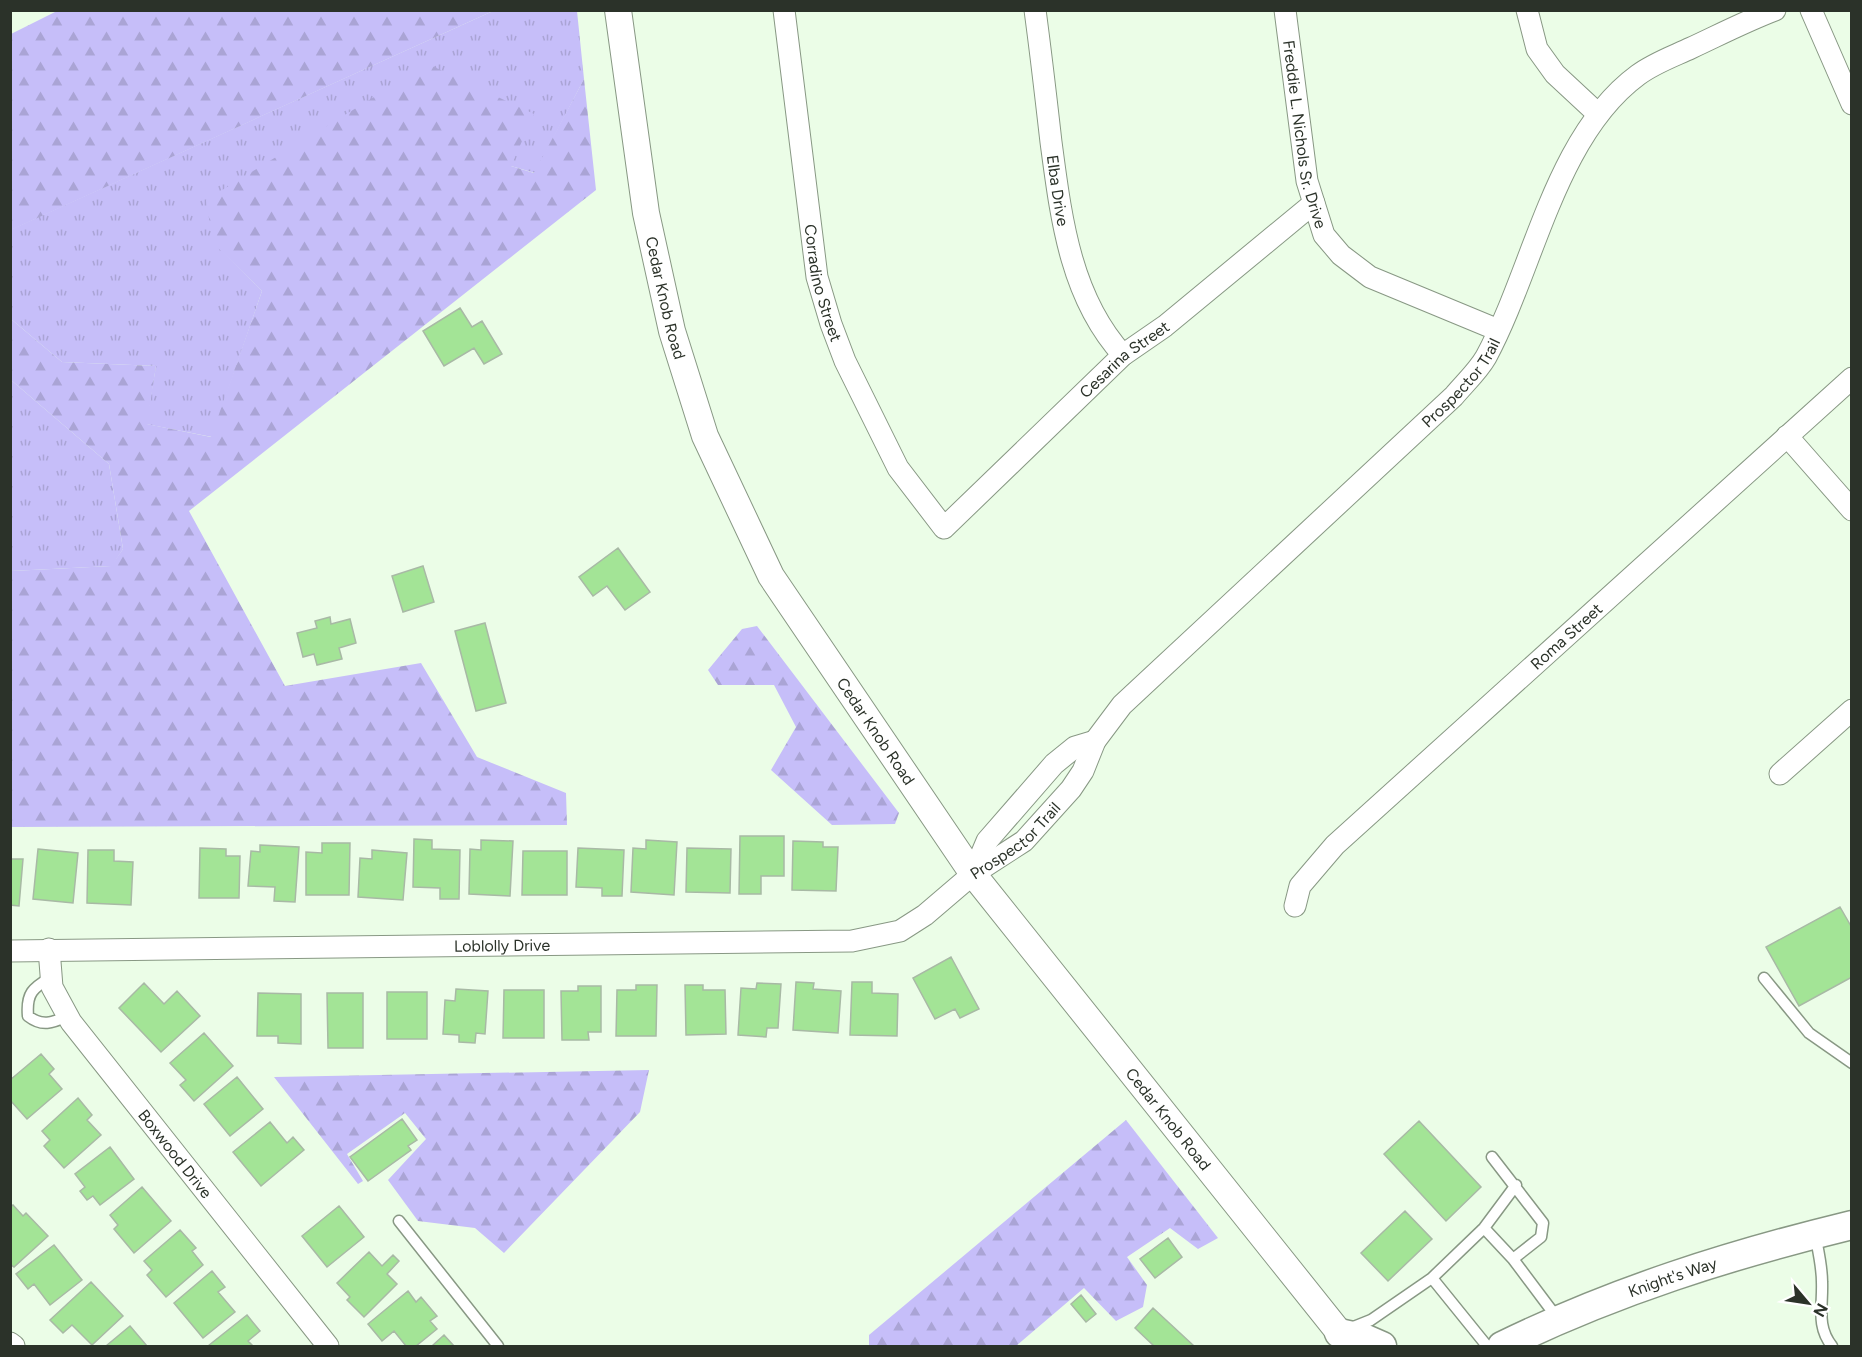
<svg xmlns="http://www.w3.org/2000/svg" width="1862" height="1357" font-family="Figtree,sans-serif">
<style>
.grass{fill:url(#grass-tufts)}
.forest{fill:url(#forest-firs)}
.building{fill:#a3e496;stroke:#a8b9a5;stroke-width:1.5}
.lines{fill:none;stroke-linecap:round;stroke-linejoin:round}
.service-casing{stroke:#889884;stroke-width:13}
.minor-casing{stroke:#889884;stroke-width:23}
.tertiary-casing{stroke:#889884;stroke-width:28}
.secondary-casing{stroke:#889884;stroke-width:31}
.service{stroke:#fff;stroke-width:10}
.minor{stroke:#fff;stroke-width:21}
.tertiary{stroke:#fff;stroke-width:26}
.secondary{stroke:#fff;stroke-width:28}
.labels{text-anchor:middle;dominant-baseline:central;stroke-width:6;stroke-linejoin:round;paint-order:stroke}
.street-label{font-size:16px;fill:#2b3229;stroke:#fff}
</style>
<defs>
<pattern id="grass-tufts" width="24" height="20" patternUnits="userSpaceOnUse" patternTransform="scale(1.5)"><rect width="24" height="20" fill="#c6bef9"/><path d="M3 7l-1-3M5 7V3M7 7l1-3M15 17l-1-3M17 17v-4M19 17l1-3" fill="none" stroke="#aaa4d5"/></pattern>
<pattern id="forest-firs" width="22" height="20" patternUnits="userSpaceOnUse" patternTransform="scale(1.5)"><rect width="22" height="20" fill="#c6bef9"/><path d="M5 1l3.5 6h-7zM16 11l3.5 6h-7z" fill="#aaa4d5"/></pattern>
</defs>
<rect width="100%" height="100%" fill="#ebfde7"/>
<path class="grass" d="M493,11h84l7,68 -49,94 -24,-7 -297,77 48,48 -50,146 -66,-13 10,-58 -94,-4 -51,-43 -1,-89z
M11,380l98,84 14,85 -11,17 -101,5z"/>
<path class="forest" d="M59,10h434v1l-482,219v-196z
M428,64l106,50 -23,52 23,7 50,-94 12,111 -407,321 96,175 136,-23 56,94 89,36 1,32 -556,2v-256l100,-5 12,-17 -14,-85 -98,-84v-61l51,43 94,4 -9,58 64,13 51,-146 -49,-48 -7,-43z
M757,626l142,187 -4,11 -63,1 -61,-55 25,-43 -22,-42h-56l-10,-15 34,-41z
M649,1070l-9,42 -136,141 -29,-25 -57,-7 -30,-41 38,-41 -21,-26 -58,41 16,27 -5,3 -84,-107z
M1126,1120l92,118 -20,11 -28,-21 -43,29 20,28 -4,22 -27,14 -32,-33 -68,58h-147v-11z"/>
<path class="building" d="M460,308l12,19 10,-6 20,33 -18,10 -10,-16 -30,18 -21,-35z
M618,548l32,44 -25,18 -18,-24 -14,10 -14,-19z
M423,566l11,36 -31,10 -11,-36z
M330,617l1,7 19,-5 6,24 -17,5 3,11 -25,6 -3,-11 -11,3 -6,-24 20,-5 -2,-7z
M485,623l21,80 -30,8 -21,-80z
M740,836h44v40h-23v18h-22z
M414,839l18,1v9l28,1 -1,49h-19v-11l-27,-1z
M481,840l32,1 -3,55 -41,-2 1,-45 11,1z
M646,840l31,2 -3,53 -43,-3 2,-44 13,1z
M793,841l30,1v5h15l-2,44 -44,-1z
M322,843h28l-1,52h-43v-43l16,1z
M260,845l39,2 -4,55 -21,-1 1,-14 -27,-1 3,-35 9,1z
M200,848l26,1v7h14l-1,42h-40z
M578,848l46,2 -2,46h-20v-8l-26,-1z
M687,848l44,1 -1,44 -44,-1z
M38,849l40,4 -5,50 -40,-4z
M88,850h26v11l19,1 -2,43 -44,-2z
M372,850l35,3 -4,47 -45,-3 2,-39 12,1z
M523,851h44v44h-45z
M10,859h13l-4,47 -9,-1z
M1840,907l12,21v49l-53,29 -33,-59z
M951,957l28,52 -19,9 -5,-9 -20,10 -22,-41z
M796,982l18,1 -1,6 28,2 -3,42 -45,-3z
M852,982h20v11l26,1 -1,42 -47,-1z
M144,983l20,21 13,-13 23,25 -39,36 -42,-44z
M757,983l24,1 -3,44h-11l-1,9 -28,-2 3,-47 15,1z
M636,985h21l-1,51h-40l1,-46h19z
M685,985h18v5h22l1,44 -40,1z
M578,986h23v46h-13l1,8h-27l-1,-49h17z
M456,989l32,2 -3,43 -9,-1 -1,10 -16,-1v-7l-16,-1 2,-34 10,1z
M504,990h40v48h-41z
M387,992h40v47h-40z
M258,993l43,1v50l-23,-1v-7h-21z
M327,993h36v55h-35z
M204,1033l29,33 -39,35 -14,-16 6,-5 -16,-17z
M41,1054l13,15 -5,5 13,15 -35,30 -17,-19v-20z
M237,1077l26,32 -33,27 -26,-32z
M78,1098l14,17 -5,5 14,15 -37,33 -20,-22 6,-6 -8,-9z
M402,1119l15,21 -9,6 3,4 -43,31 -18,-24z
M1419,1121l62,66 -35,34 -62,-67z
M270,1122l17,21 6,-6 11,13 -43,36 -28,-34z
M110,1147l24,32 -34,26 -7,-9 -6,4 -7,-9 5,-4 -10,-13z
M142,1187l29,34 -37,32 -20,-24 4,-4 -8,-10z
M13,1205l10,11 3,-3 22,23 -34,31 -4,-3v-57z
M339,1206l25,31 -37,30 -25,-31z
M1405,1211l27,28 -44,42 -27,-28z
M180,1230l16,18 -4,3 11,14 -37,32 -19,-22 5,-5 -8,-9z
M1168,1238l14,19 -27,21 -15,-19z
M54,1245l28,35 -32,25 -16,-21 -6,5 -12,-15z
M369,1252l13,14 11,-11 6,6 -12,13 10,10 -33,33 -17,-17 3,-3 -13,-14z
M212,1271l13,16 -7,5 17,20 -32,26 -29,-35z
M91,1282l32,34 -31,29 -20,-20 -9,8 -13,-13z
M408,1291l8,11 5,-5 16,19 -7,5 7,8 -21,17h-10l-12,-15 -12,10 -14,-17z
M1081,1295l15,19 -10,8 -15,-18z
M1153,1308l41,38h-40l-19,-18z
M247,1315l13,16 -12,10 5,5h-45z
M130,1326l17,20h-41z
M444,1335l10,11h-22z"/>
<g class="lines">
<defs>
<path id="service" d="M51,977c-18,11 -25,16 -23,39 14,11 24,7 40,0
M1764,978l45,55 43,30
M1492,1157l51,66 -2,14 -28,22
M399,1221l99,125
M1484,1228l29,31 45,60
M1815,1234c3,16 7,32 7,48 1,24 -6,44 10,64
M1351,1328l20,-8 61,-42
M1487,1346l-55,-68 52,-50 32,-43"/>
<g id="minor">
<path id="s1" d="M784,10l33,267 14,47 14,37 53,107 46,60 179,-173 42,-29 149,-123"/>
<path id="s2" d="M1035,10c6,44 11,88 16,132 10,75 19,155 72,213"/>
<path id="s3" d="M1285,10l22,171 17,54 17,20 29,22 128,53"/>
<path d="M1527,10l10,39 18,25 43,40"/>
<path d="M1811,10l41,94"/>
<path d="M1787,436l65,74"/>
<path d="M1780,774l72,-64"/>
<path d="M973,874l14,-33 67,-77 21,-17 20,-6"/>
<path id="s4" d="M1295,906l5,-20 35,-41 517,-467"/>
<path id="s5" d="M49,949l3,38 19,35 257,324"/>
<path id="s6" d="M10,951l842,-10 48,-10 25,-16 48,-41 51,-33 47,-52 12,-18 12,-30 27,-36 332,-309c10,-12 24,-25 32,-39 48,-89 69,-221 152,-282 16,-12 36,-19 53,-27 28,-13 55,-27 84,-38"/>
<path d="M10,1343l4,3"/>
</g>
<g id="tertiary">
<path id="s7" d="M618,10l28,203 26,118 33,105 66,140 202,298 377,472"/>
</g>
<g id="secondary">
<path d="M1339,1333l27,6 16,7"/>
<path id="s8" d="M1502,1346c113,-55 227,-91 350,-121"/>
</g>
</defs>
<use href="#service" class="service-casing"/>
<use href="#minor" class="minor-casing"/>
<use href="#tertiary" class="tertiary-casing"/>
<use href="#secondary" class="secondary-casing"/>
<use href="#service" class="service"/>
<use href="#minor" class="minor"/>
<use href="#tertiary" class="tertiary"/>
<use href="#secondary" class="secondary"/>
</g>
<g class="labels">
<g class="street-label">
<text stroke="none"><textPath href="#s3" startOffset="126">Freddie L. Nichols Sr. Drive</textPath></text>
<text stroke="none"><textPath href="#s2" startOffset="182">Elba Drive</textPath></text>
<text stroke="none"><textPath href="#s1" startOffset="276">Corradino Street</textPath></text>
<text stroke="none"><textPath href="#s7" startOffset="292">Cedar Knob Road</textPath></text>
<text stroke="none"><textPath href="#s1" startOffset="800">Cesarina Street</textPath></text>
<text stroke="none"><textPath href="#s6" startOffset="1682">Prospector Trail</textPath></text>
<text stroke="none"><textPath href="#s4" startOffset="386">Roma Street</textPath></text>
<text stroke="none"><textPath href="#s7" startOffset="778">Cedar Knob Road</textPath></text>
<text stroke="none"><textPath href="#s6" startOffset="1038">Prospector Trail</textPath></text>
<text stroke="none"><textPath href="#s6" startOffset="492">Loblolly Drive</textPath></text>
<text stroke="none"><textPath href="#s7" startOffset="1264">Cedar Knob Road</textPath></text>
<text stroke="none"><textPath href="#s5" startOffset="246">Boxwood Drive</textPath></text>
<text stroke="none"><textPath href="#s8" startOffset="184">Knight's Way</textPath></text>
</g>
</g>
<rect width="1862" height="1357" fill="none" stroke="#2b3229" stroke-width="24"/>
<g transform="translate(1808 1303) rotate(119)" stroke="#ffffff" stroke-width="4.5" paint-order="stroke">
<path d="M0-4.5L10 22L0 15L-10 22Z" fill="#2b3229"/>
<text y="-9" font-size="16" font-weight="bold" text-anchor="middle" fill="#2b3229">N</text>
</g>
</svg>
